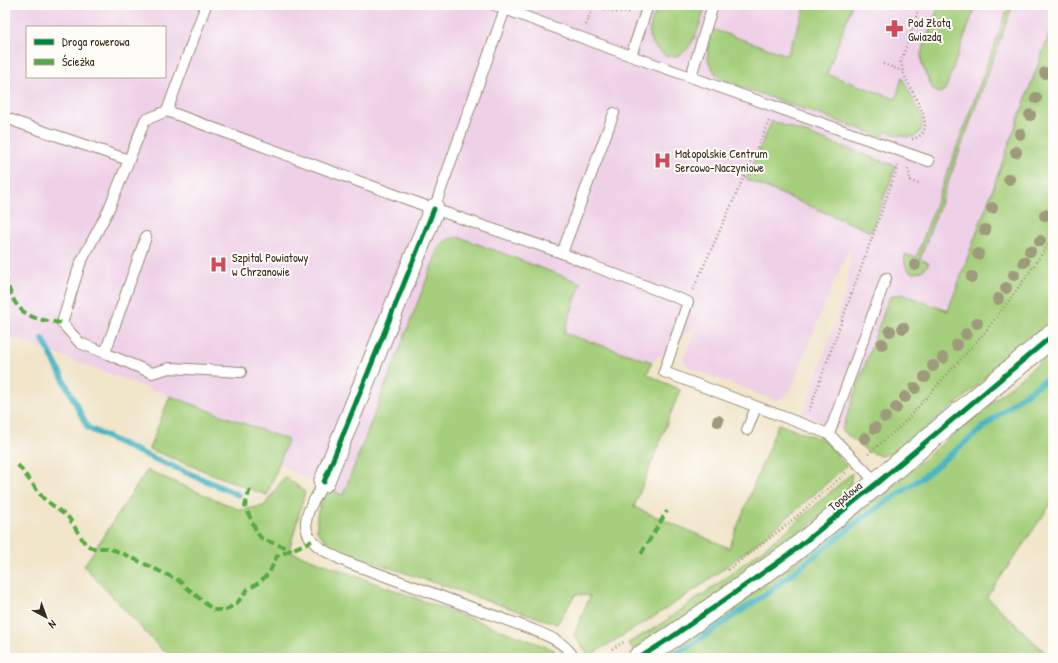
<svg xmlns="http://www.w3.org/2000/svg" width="1058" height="663" font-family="'Patrick Hand',sans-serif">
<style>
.built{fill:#eed0e7;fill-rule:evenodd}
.green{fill:#a5cf7b;stroke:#707c4c}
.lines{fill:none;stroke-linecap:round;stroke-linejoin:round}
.stream{stroke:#48b6c3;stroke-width:6}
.lane-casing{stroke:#968874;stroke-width:12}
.street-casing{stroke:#968874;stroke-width:22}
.secondary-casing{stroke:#968874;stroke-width:24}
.path{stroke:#968874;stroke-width:2.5;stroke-dasharray:1 3;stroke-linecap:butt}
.lane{stroke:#fff;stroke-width:10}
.street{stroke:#fff;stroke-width:20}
.secondary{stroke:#fff;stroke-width:22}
.quiet{stroke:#55ab43;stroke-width:4;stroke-dasharray:8 4;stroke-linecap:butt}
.cycleway-casing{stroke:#fdfcf7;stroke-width:8}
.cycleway{stroke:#00873e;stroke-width:5}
.tree{fill:#9e9a7b}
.labels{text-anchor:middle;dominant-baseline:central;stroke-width:4;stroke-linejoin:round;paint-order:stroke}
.poi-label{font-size:12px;fill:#3b2a1e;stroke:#fdfcf7;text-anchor:start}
.street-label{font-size:12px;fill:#3b2a1e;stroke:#fdfcf7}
</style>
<rect width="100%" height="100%" fill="#fdfcf7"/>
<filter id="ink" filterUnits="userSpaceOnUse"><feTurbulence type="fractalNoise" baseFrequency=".025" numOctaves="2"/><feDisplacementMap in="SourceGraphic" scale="8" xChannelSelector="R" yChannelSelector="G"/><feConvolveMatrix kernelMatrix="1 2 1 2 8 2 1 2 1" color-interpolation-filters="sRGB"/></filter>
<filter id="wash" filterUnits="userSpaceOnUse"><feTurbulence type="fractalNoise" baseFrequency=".012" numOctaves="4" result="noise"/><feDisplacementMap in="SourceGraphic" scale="16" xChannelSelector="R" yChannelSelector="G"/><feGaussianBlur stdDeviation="0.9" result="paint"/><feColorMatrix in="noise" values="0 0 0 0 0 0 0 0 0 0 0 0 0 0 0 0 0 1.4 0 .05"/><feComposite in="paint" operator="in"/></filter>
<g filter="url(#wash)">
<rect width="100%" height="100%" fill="#f1e5ca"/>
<path class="built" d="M5,5h1048v19l-105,287 -46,-17 -13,4 -47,132 -39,-16 45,-128 3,-39 -18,36 -43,109 -13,9 -88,-34 -6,-8 14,-35 -45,38 -88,-29 -124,-88 -97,250 -32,-14 -32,-18 9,-23 -283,-105zM27,27h138v50h-138z"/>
<path class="green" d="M658,5h46l1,2c-4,14 -12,46 -29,49 -3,1 -7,0 -10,0 -25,-18 -17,-25 -8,-51z
M806,5h46l-25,69 69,25 6,-22 20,41c2,27 -20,19 -36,13l-3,6 -159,-56c-20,-16 -19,-29 -12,-52l75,26z
M939,5h37l-31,85 -6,3 -6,-3 -11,-25 -1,-11z
M1009,5h4l-93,254 9,4c-10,17 -28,11 -24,-9l11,4z
M1053,24v296l-91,79 -67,53 -14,4 -14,-5 -25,-21 47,-132 6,-3 7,-1 46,17z
M772,121l124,45 -25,66 -125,-53z
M459,237l122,46 -17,50 88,29 -5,12 33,16 -46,117 95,41 49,-124 46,16 22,26c-42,38 -85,75 -131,109 -40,30 -83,55 -126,81l-15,-21 16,-39 -14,-2 -19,30 -217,-73 -12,-8 -11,-12v-16l9,-27 17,7 97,-250 10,-6z
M1053,351v150l-66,96 64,61h-392l19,-10 117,-86 88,-69z
M170,396l118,44 -21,55 -17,-6 -101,-40z
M147,470l93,40 24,-4 21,-30 20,16 -16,59 266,99 -7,8h-373l-15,-10 -76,-82z
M852,473c-1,9 -2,16 -8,24 -67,55 -136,108 -211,153l-5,-7 33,-19 59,-42 66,-51z"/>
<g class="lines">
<path class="stream" d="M43,339l45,89 53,25 98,42
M672,658l94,-64 94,-74 63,-43 95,-78 35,-24"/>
</g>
</g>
<g filter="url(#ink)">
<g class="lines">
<defs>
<path id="lane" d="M206,5l-39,106 267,98
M494,5l137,51 298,105
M505,9l-71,200 128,44 26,11 100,38 -24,70 165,62 48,49
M631,56l17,-51
M691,76l22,-71
M5,117l14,6 110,37 16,-40 22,-9
M129,160l-21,51 -28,53 -18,59 18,20 25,10 41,-116
M562,253l52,-140
M105,353l47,20 18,-5 71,4
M747,430l9,-23
M829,434l57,-156
M324,482c-5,10 -11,19 -15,28 -13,31 18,43 40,53l182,66c17,7 34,13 43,29"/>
<path id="street" d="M324,482l110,-273"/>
<path id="secondary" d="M639,658l33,-21 119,-84 86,-70 176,-148"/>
</defs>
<use href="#lane" class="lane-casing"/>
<use href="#street" class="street-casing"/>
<use href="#secondary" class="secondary-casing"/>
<path class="path" d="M593,6l27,7 11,-1
M586,25l7,-20
M883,64l20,7
M912,139c32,-7 -5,-51 -9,-68 -1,-2 -1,-6 -2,-9l19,-57
M908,169l1,2 1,10 10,3
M693,290l77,-171
M809,411l89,-245
M868,454l35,-30 82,-92 34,-45 34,-49
M728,570l55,-42 63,-55
M612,649l12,-7"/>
<use href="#lane" class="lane"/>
<use href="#street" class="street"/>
<use href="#secondary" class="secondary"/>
<path class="quiet" d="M5,276c3,9 6,22 12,29 10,14 29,16 45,18
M18,465l25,33 26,20 17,27 7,3h15l16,6 54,26 35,30h13l11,-7 11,-14 11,-6 10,-10 8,-17 35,-15
M250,489l-5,17 12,27 5,6 30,11
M641,554l26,-43"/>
<defs>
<path id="cycleway" d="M324,482l110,-273
M639,658l33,-21 119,-84 86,-70 176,-148"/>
</defs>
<use href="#cycleway" class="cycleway-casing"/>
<use href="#cycleway" class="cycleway"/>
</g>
<g class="tree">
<circle cx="1045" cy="73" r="6"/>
<circle cx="1036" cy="98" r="6"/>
<circle cx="1030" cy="115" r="6"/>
<circle cx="1020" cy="134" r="6"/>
<circle cx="1016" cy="152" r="6"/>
<circle cx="1009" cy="179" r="6"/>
<circle cx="992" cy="208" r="6"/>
<circle cx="1045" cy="215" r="6"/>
<circle cx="985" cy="230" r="6"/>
<circle cx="1040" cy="241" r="6"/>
<circle cx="1030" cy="251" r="6"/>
<circle cx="978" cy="254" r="6"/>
<circle cx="1024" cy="262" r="6"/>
<circle cx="915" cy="265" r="6"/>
<circle cx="1014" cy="275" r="6"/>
<circle cx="972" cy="277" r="6"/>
<circle cx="1006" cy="288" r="6"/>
<circle cx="998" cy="299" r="6"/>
<circle cx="977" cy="323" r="6"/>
<circle cx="903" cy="328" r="6"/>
<circle cx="890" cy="331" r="6"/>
<circle cx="966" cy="334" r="6"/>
<circle cx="882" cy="344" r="6"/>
<circle cx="957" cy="345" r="6"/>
<circle cx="943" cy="358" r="6"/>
<circle cx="933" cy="366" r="6"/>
<circle cx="925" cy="377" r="6"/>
<circle cx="915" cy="388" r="6"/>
<circle cx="905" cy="397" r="6"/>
<circle cx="896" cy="408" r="6"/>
<circle cx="885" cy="417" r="6"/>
<circle cx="718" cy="421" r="6"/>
<circle cx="875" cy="428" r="6"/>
<circle cx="865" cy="438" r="6"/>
</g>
</g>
<defs>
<symbol id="pharmacy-bare" viewBox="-9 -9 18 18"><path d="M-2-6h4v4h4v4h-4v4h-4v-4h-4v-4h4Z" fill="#d1495b" stroke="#fdfcf7" stroke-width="2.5" paint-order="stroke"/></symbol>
<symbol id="hospital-bare" viewBox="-9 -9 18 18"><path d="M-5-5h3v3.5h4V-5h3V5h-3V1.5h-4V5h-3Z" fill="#d1495b" stroke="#fdfcf7" stroke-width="2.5" paint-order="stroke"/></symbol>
</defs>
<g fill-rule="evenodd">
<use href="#pharmacy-bare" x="882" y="16" width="25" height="25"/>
<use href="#hospital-bare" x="650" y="148" width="25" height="25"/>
<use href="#hospital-bare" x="206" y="252" width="25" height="25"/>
</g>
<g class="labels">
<g class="poi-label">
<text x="908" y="22">Pod Złotą<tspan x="908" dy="14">Gwiazdą</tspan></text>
<text x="675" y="153">Małopolskie Centrum<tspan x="675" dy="14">Sercowo-Naczyniowe</tspan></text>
<text x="232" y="257">Szpital Powiatowy<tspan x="232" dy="14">w Chrzanowie</tspan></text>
</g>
<g class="street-label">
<text transform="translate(845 496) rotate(-39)">Topolowa</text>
</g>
</g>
<rect width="1058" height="663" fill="none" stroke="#fdfcf7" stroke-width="20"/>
<rect x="26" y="26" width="140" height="52" fill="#fdfcf7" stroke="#afa8a0"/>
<rect x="34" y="39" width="20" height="6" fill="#00873e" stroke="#afa8a0"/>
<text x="62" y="46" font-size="12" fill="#3b2a1e">Droga rowerowa</text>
<rect x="34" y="59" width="20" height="6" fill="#55ab43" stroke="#afa8a0"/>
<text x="62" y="66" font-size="12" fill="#3b2a1e">Ścieżka</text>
<g transform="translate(46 617) rotate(139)" stroke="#fdfcf7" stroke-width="3" paint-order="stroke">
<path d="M0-3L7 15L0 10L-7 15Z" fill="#3b2a1e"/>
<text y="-6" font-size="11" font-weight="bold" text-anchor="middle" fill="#3b2a1e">N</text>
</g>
</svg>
